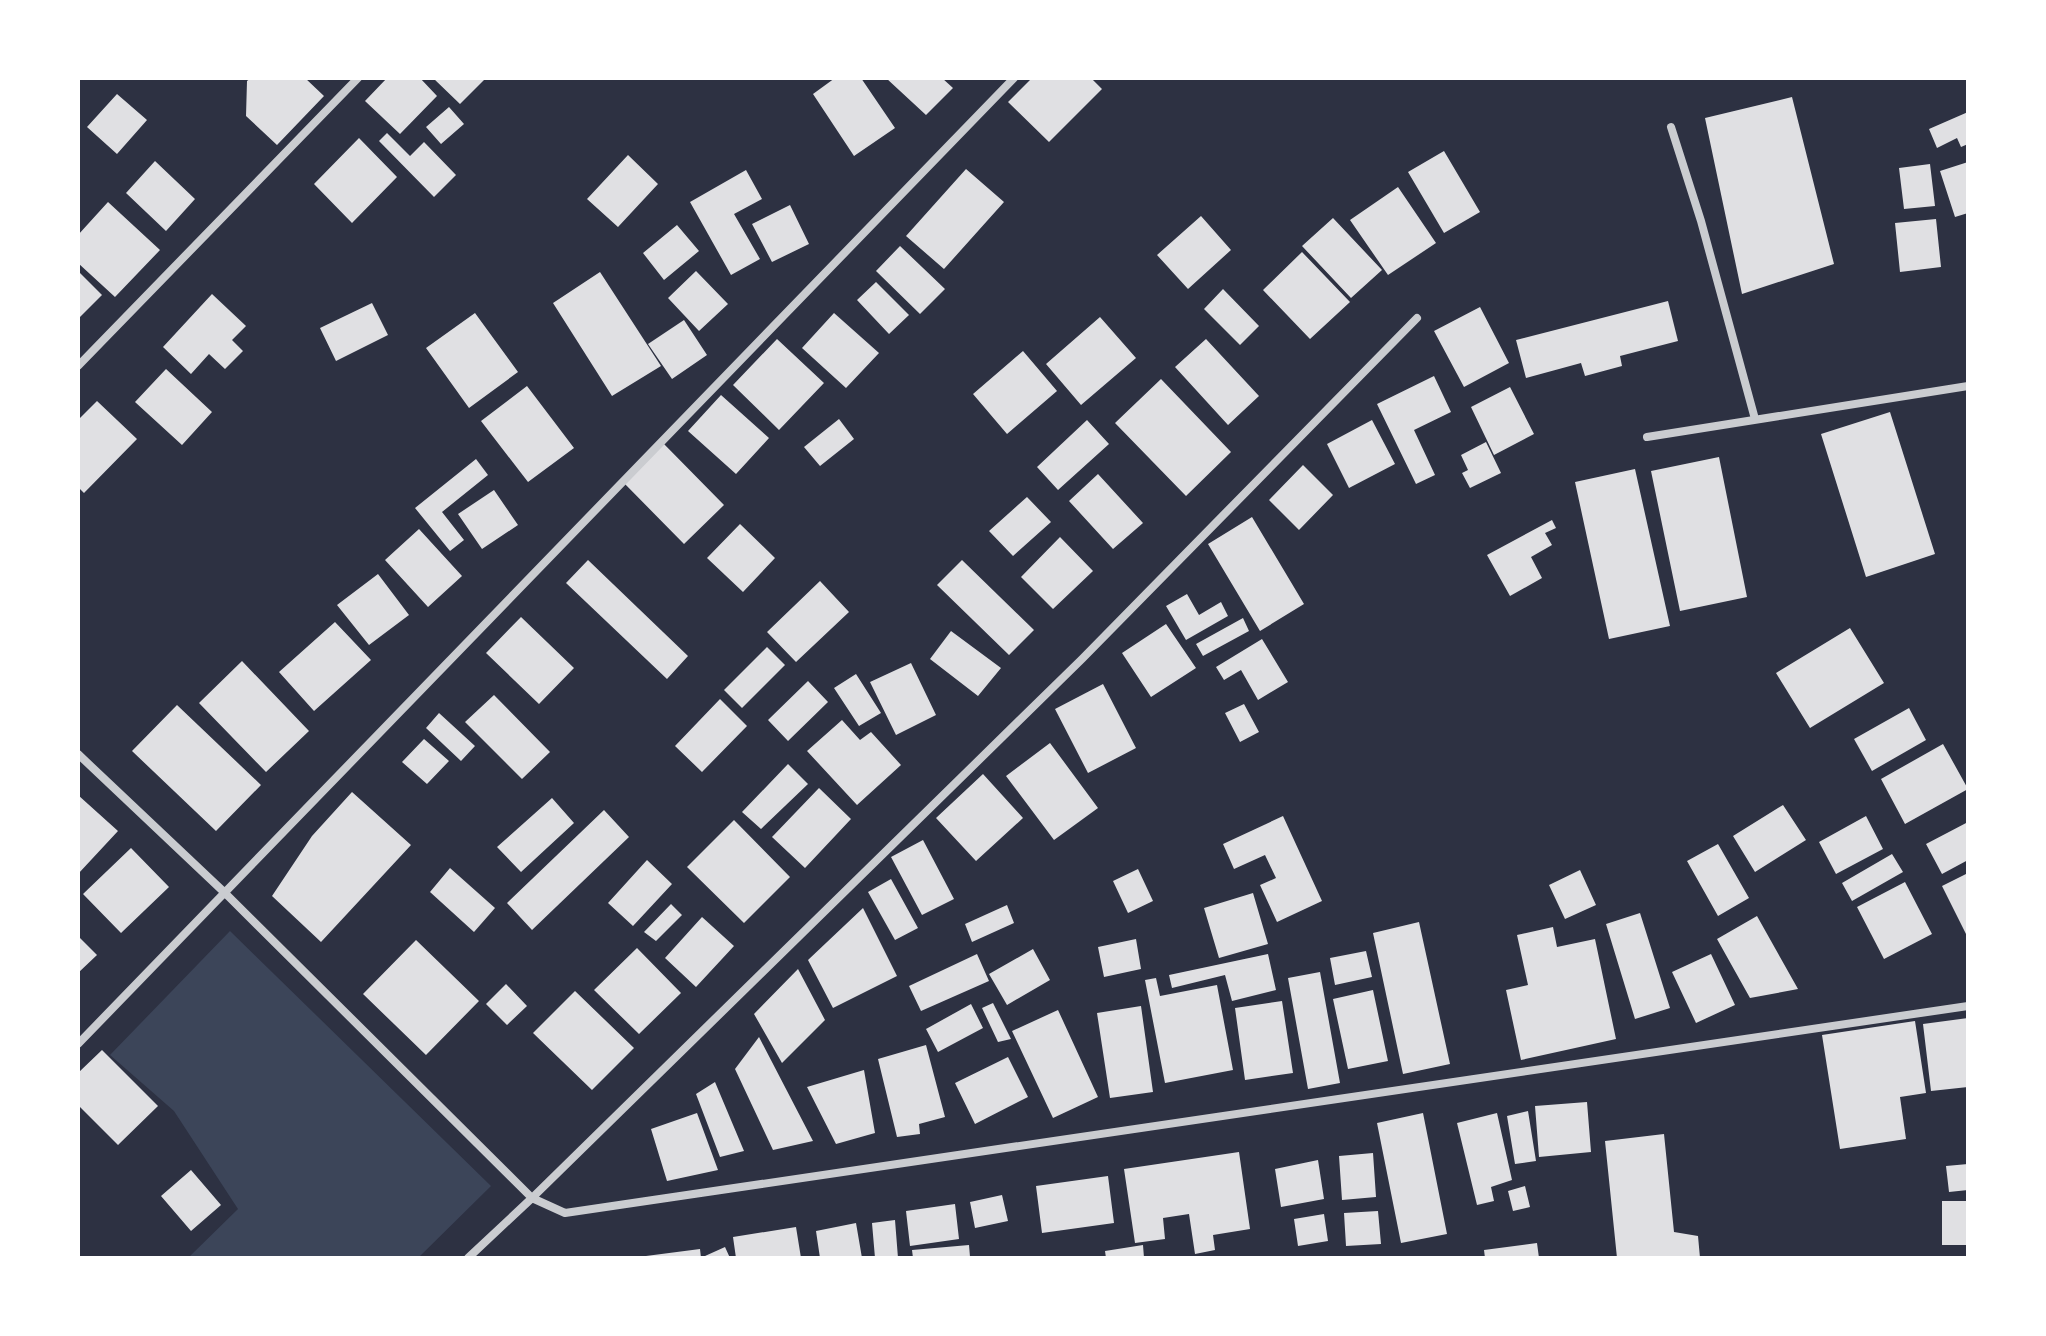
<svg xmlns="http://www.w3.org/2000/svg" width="2046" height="1336" font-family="'Crimson Pro',serif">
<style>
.green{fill:#3c4559}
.building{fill:#e0e0e3}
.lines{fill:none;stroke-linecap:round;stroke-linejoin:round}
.minor{stroke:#caccd0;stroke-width:8}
</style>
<rect width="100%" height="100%" fill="#2d3142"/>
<path class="green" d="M230,931l261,255 -73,72h-230l50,-49 -64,-98 -64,-56z"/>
<path class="building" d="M251,78h54l19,18 -47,49 -31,-29 1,-35z
M387,78h33l17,18 -37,38 -35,-33z
M433,78h53l-26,26z
M835,78h26l34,50 -41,28 -41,-62z
M886,78h56l11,10 -27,27z
M1032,78h59l11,11 -53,53 -41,-40z
M117,94l30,26 -30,34 -30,-27z
M1792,97l42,167 -92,30 -37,-176z
M449,107l15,17 -23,20 -15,-17z
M1968,112v32l-7,3 -4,-9 -20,10 -8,-19z
M387,133l23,23 14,-14 32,33 -22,22 -55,-56z
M359,138l38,39 -45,46 -38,-39z
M1444,151l36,61 -36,21 -36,-61z
M628,155l30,29 -40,43 -31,-28z
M155,161l40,38 -29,32 -40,-38z
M1968,162v51l-13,4 -15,-46z
M1930,164l5,42 -31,3 -5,-41z
M966,169l38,33 -60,67 -38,-33z
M746,170l16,29 -28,15 26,45 -29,16 -41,-73z
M1398,187l38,56 -48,32 -38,-55z
M108,202l52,48 -45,47 -37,-34v-28z
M790,205l19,39 -37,18 -20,-38z
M1201,216l30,34 -43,39 -31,-34z
M1333,218l49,52 -31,28 -49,-52z
M1936,219l5,48 -41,5 -5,-49z
M677,225l22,26 -35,29 -21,-27z
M900,246l45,43 -25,25 -44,-43z
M1302,252l48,50 -40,37 -47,-49z
M78,271l24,24 -24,24z
M696,271l32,33 -29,27 -31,-33z
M600,272l61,94 -49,30 -59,-93z
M876,282l33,33 -20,19 -32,-34z
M1223,289l36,37 -19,19 -36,-36z
M212,294l34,32 -14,14 11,11 -18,18 -16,-15 -18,20 -28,-27z
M1668,301l10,40 -58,15 2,10 -37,10 -4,-13 -55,15 -10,-38z
M372,303l16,32 -52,26 -16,-33z
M1480,307l29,56 -45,24 -30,-56z
M475,313l43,59 -49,36 -43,-60z
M834,313l45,40 -33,35 -44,-40z
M1100,317l36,41 -55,47 -35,-41z
M684,320l23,35 -35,24 -24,-35z
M777,339l47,44 -45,47 -46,-45z
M1206,339l53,57 -31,29 -53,-58z
M1023,351l34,40 -50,43 -34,-40z
M166,369l46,43 -30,33 -47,-43z
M1434,376l17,36 -37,18 21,45 -19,9 -39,-80z
M1161,379l70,73 -45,44 -71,-73z
M527,386l47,62 -46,34 -47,-61z
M1510,387l24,47 -40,21 -23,-48z
M721,395l48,43 -33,36 -48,-43z
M97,401l40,38 -53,54 -6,-6v-67z
M1890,412l45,142 -69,23 -45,-143z
M839,419l15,20 -34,27 -16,-19z
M1087,420l22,24 -51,46 -21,-23z
M1372,420l23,44 -46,24 -22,-44z
M1486,442l15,31 -31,15 -8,-15 6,-3 -7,-15z
M663,443l61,62 -40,39 -61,-62z
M1719,457l28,140 -67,14 -29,-140z
M476,459l12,16 -46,37 22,28 -14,11 -35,-43z
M1303,465l30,30 -34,35 -30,-30z
M1635,469l35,157 -61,13 -34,-157z
M1098,474l45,49 -30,26 -44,-48z
M494,490l24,35 -36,24 -24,-35z
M1027,497l24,25 -38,34 -24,-25z
M1252,517l52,87 -44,27 -52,-87z
M1552,520l4,8 -11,5 7,12 -21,12 11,21 -32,18 -23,-41z
M740,524l35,34 -32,34 -36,-34z
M419,529l43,47 -34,31 -43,-47z
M1060,537l33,34 -40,38 -32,-32z
M588,560l100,96 -21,23 -101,-96z
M962,560l72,70 -25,25 -72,-70z
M378,574l31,41 -40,30 -32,-40z
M820,581l29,31 -53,50 -29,-30z
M1187,594l12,21 22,-13 7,14 -42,24 -20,-34z
M521,617l53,51 -35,36 -53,-51z
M1243,618l6,13 -46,25 -7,-12z
M335,622l36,38 -57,51 -35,-39z
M1166,624l30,44 -45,29 -29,-44z
M1850,628l34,55 -74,45 -34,-55z
M951,631l50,37 -23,28 -48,-37z
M1262,639l26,43 -30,18 -17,-30 -17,10 -8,-13z
M767,647l18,18 -43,43 -18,-18z
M242,661l67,70 -43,41 -67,-69z
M911,663l25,52 -40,20 -26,-53z
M856,674l25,39 -22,13 -25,-38z
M808,681l20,21 -40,39 -20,-21z
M1103,684l33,64 -48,25 -33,-64z
M494,695l56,57 -28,27 -57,-57z
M720,699l27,27 -45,46 -27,-26z
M1244,704l15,28 -19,10 -15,-29z
M177,705l84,80 -45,46 -84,-80z
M1909,708l17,32 -54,31 -18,-32z
M439,713l36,33 -14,15 -35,-33z
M842,720l18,20 11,-8 30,33 -44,40 -50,-54z
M424,739l25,22 -22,23 -25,-22z
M1050,743l48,65 -44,32 -48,-64z
M1943,744l25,45 -63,35 -24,-45z
M788,764l20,20 -47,45 -19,-17z
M983,774l40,44 -47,43 -40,-43z
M819,788l32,31 -46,49 -33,-31z
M352,792l59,53 -90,97 -49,-46 40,-60z
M78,795l40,36 -40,43z
M552,798l22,25 -53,49 -24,-25z
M1783,805l23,35 -51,32 -22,-36z
M604,810l25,27 -97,93 -25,-27z
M1283,816l39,85 -45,21 -17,-37 16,-7 -11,-23 -31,14 -11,-25z
M1866,816l17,33 -47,25 -17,-32z
M734,820l56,57 -46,46 -57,-56z
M1968,822v38l-26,14 -16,-30z
M923,840l31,59 -32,16 -31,-58z
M1718,844l31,54 -31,18 -31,-55z
M131,848l38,39 -48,46 -38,-39z
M1892,854l11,18 -51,29 -10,-18z
M647,860l25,24 -39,42 -25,-23z
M450,868l45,40 -21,24 -44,-40z
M1138,869l15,32 -25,12 -15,-32z
M1580,870l16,35 -31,14 -16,-34z
M1968,873v60l-2,1 -24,-48z
M891,879l27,49 -23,12 -27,-48z
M1905,882l27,52 -48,25 -27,-52z
M1253,893l15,51 -49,14 -15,-50z
M671,904l11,11 -26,26 -12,-9z
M1007,905l7,18 -42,19 -7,-18z
M863,908l34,68 -64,32 -25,-48z
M1640,913l30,95 -35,11 -29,-95z
M1757,916l41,73 -48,9 -33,-59z
M702,917l32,29 -38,41 -31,-29z
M1419,922l31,142 -47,10 -30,-141z
M1553,927l4,20 38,-8 21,100 -95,21 -15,-70 22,-5 -11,-50z
M78,936l19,19 -19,18z
M1136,939l5,30 -37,8 -6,-30z
M416,940l63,61 -53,54 -63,-61z
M637,948l44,45 -42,41 -45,-44z
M1033,949l17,31 -43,25 -18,-31z
M1366,951l6,26 -37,8 -5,-27z
M977,954l12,27 -68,30 -12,-25z
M1268,954l8,36 -44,11 -7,-26 -53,13 -3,-13z
M1711,954l24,51 -39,18 -24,-51z
M798,969l27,51 -43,43 -28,-49z
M1320,972l20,111 -32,6 -20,-111z
M1156,978l4,18 57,-11 16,85 -68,13 -20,-103z
M506,984l21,22 -20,19 -21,-21z
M1373,990l15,71 -40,8 -15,-70z
M575,991l59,57 -42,42 -59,-57z
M1282,1001l11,72 -48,7 -10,-72z
M993,1003l18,36 -13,3 -16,-34z
M971,1004l12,24 -45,24 -12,-23z
M1141,1006l12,86 -43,6 -13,-85z
M1058,1010l40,87 -45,21 -41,-87z
M1968,1018v69l-37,4 -8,-67z
M1915,1021l11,72 -26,4 6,42 -66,10 -18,-114z
M759,1037l54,104 -40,9 -38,-81z
M926,1045l19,72 -26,7 1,10 -23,3 -19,-78z
M102,1050l56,56 -40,39 -40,-40v-32z
M1008,1057l20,40 -53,27 -20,-41z
M864,1070l11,63 -39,11 -29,-57z
M715,1082l29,69 -24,6 -24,-63z
M1587,1102l4,50 -52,5 -4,-51z
M1528,1111l8,50 -21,3 -8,-48z
M697,1113l21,57 -51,11 -16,-52z
M1423,1113l24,121 -46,9 -24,-120z
M1497,1113l15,67 -21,7 3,14 -17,4 -20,-82z
M1664,1134l10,98 24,4 2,22h-83l-12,-117z
M1239,1152l11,77 -37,6 2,15 -20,4 -6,-40 -26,4 2,21 -30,4 -11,-74z
M1373,1153l3,44 -34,3 -3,-44z
M1318,1160l6,39 -43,8 -6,-38z
M1968,1164v26l-19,2 -3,-26z
M191,1170l30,35 -30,26 -30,-35z
M1108,1176l6,47 -72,10 -6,-47z
M1525,1186l5,21 -17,4 -5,-20z
M1002,1195l6,26 -33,7 -5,-26z
M1942,1201h26v44h-26z
M955,1204l4,35 -49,7 -4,-35z
M1378,1211l3,33 -35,2 -2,-33z
M1324,1214l4,27 -30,5 -4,-27z
M895,1220l3,38h-23l-3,-35z
M856,1223l6,35h-42l-4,-27z
M796,1227l5,31h-65l-3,-21z
M1537,1243l2,15h-54l-1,-8z
M969,1245l1,12 -57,1 -1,-8z
M1143,1245l1,13h-38l-1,-7z
M725,1247l5,11h-24l-1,-2z
M700,1249l1,9h-55v-2z"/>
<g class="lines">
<path class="minor" d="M1671,127l30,94 54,198
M78,366l280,-288
M1647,437l321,-51
M78,754l147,139 307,305 33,15 1403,-207
M78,1044l936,-966
M468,1258l64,-60 550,-539 335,-341"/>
</g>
<rect width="2046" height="1336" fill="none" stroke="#ffffff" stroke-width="160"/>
</svg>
